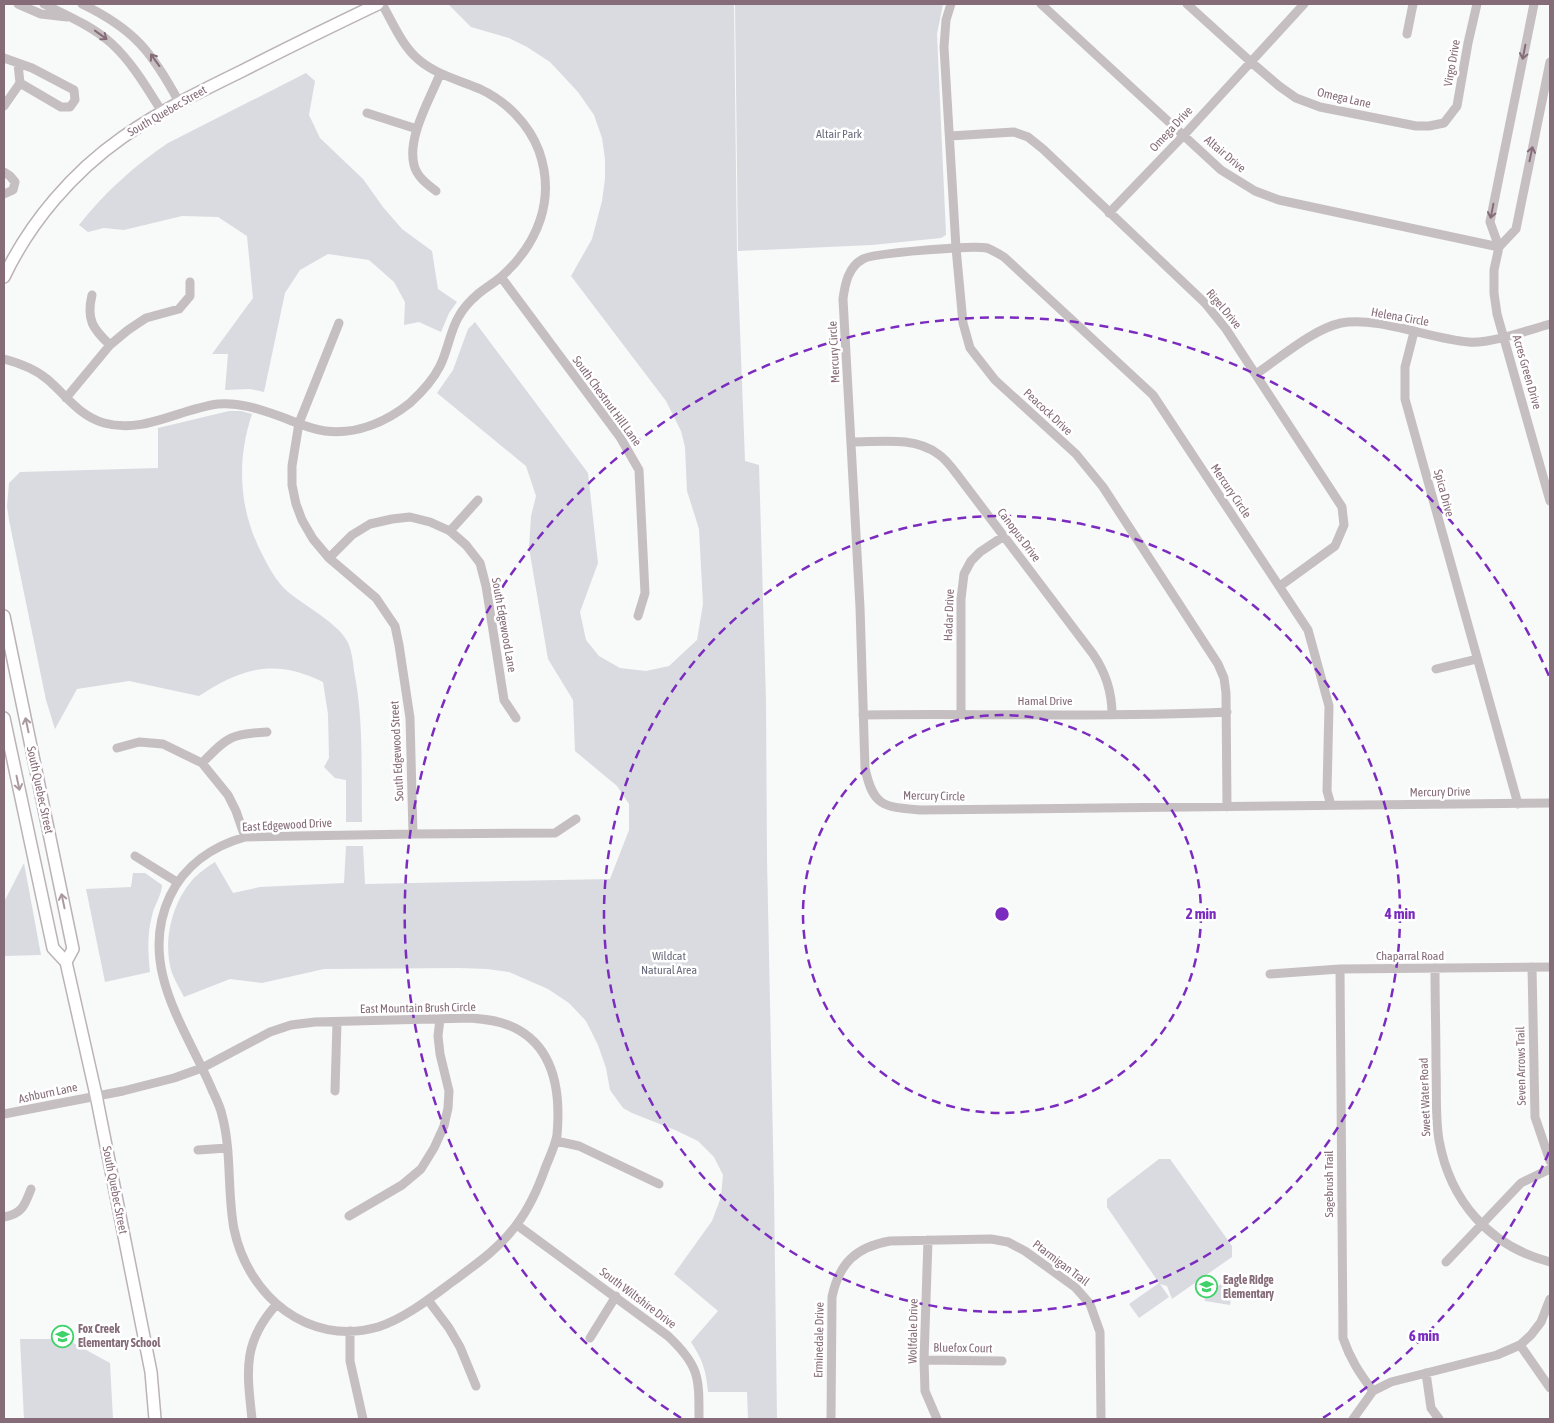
<svg xmlns="http://www.w3.org/2000/svg" width="1554" height="1423" font-family="'Asap Condensed',sans-serif">
<style>
.green{fill:#d9dbe0}
.lines{fill:none;stroke-linecap:round;stroke-linejoin:round}
.major-casing{stroke:#bbb3b7;stroke-width:14}
.minor{stroke:#c6bfc2;stroke-width:9}
.major{stroke:#fff;stroke-width:11}
.oneway{stroke:#856c78}
.oneway2{stroke:#aa98a0}
.ring{fill:none;stroke:#7b2cbf;stroke-width:2.5;stroke-dasharray:9 6}
.labels{text-anchor:middle;dominant-baseline:central;stroke-width:5;stroke-linejoin:round;paint-order:stroke}
.street-label{font-size:12px;fill:#856c78;stroke:#fff}
.park-label{font-size:12px;fill:#6a6d7d;stroke:#fff}
.poi-label{font-size:12px;font-weight:bold;fill:#856c78;stroke:#fff;text-anchor:start}
.centre{fill:#7b2cbf;stroke:#fff;stroke-width:2.5}
.ring-label{font-size:15px;text-anchor:middle;font-weight:bold;fill:#7b2cbf;stroke:#fff;stroke-width:5;stroke-linejoin:round;paint-order:stroke}
</style>
<rect width="100%" height="100%" fill="#f8f9f9"/>
<path class="green" d="M451,4h283l3,248 8,209 14,4 7,235 1,159 7,332 3,228h-29l-1,-27h-39c-2,-22 -5,-31 -17,-50l27,-31 -44,-37 38,-53 9,-24 2,-22 -9,-18 -16,-16 -23,-11 -43,-17 -9,-5 -13,-18 -4,-22 -8,-23 -12,-24 -17,-18 -21,-14 -39,-17 -22,-3 -28,-1 -135,1 -62,14 -32,-4 -46,18c-4,-8 -9,-16 -12,-24 -10,-31 0,-71 22,-95 6,-6 13,-11 21,-16l18,31 27,-6 84,-4 2,-37h17l2,38 245,-5 19,-49v-26l-12,-18 -42,-35 -2,-51 -25,-41 -19,-111 2,-32 5,-20 -10,-30 -89,-73 16,-23 15,-41 7,-7 113,151 10,90 -18,49 6,28 13,16 21,12 26,3 23,-5 28,-26 6,-36 -4,-75 -12,-38 -2,-44 -4,-16 -15,-30 -95,-125 21,-37 10,-38 3,-22v-20l-3,-21 -8,-23 -16,-23 -28,-30 -23,-15 -18,-9 -38,-11 -22,-22z
M735,4h208l-6,30 9,201 -5,3 -69,7 -134,6z
M306,73l9,8 -6,34 11,23 43,41 20,28 19,22 30,22 6,38 19,13 -8,11 -8,19 -22,-10 -15,3 1,-23 -11,-20 -25,-22 -41,-6 -28,16 -15,23 -21,99 -14,-3 -25,1 3,-36h-16l41,-56 -6,-62 -29,-19 -36,-1 -58,14 -20,-2 -16,4 -9,-7c25,-32 55,-59 89,-82z
M229,411h12l11,3c-16,48 -13,97 11,142 6,12 14,26 24,35 16,14 55,34 62,54 3,8 4,17 5,26 10,49 7,101 8,151h-16v-42l-11,-2 -11,-11 5,-9 -1,-44 -5,-32c-48,-24 -81,-14 -124,14l-70,-15 -52,8 -22,40 -9,-29 -37,-180 -2,-14 2,-23 11,-11 138,-4v-40z
M24,863l17,92 -37,1v-54z
M133,873h12l17,12c0,10 -8,20 -10,31 -5,18 -4,37 -2,56l-45,10 -19,-93 45,-2z
M1159,1159h11l62,87v11l-60,42 -5,-13 -7,-2 9,13 -30,21 -10,-14 30,-21 -52,-76v-8z
M1229,1278l5,1 -4,26 -25,-4 -1,-5z
M20,1339h46l44,24 3,56h-89z"/>
<g class="lines">
<defs>
<path id="major" d="M4,277c26,-55 69,-105 119,-140 37,-26 78,-46 119,-66 45,-23 90,-45 136,-67
M4,616l69,333 -7,13
M4,718l49,230 13,14 30,133 55,277 4,47"/>
</defs>
<use href="#major" class="major-casing"/>
<path class="minor" d="M18,4l23,10 26,3
M44,4c22,11 48,22 67,39 21,19 36,45 51,69
M82,4c52,25 70,48 97,98
M951,4l-5,16 -2,27 12,201 7,75 7,25 25,32 81,74 27,33 115,177 6,14 2,15 1,114
M1041,4l180,166 34,21 24,9 220,47
M1187,4l64,58 28,24 17,12 24,9 96,19h13l15,-3 13,-17 11,-63 9,-39
M1534,4l-44,218 9,25 -5,23v23l3,21 53,187
M1407,34l6,-30
M4,58l28,10 42,22 1,10 -5,7h-9l-41,-24
M4,106l16,-23 -2,-19
M367,113l50,16
M950,136l64,-4 14,5 15,12 162,154 21,26 116,178 2,18 -9,21 -55,40
M4,172l6,4 5,6 -2,8 -9,4
M436,191c-9,-7 -19,-14 -22,-26 -7,-28 16,-66 26,-91
M1109,213l75,-78 120,-131
M1499,247l17,-18 34,-167
M501,277l119,160 19,33 6,123 -7,23
M92,295c-6,25 1,34 18,50
M339,323l-40,100 -7,43v19l4,19 6,16 11,19 16,19 47,40 19,28 4,19 11,73 3,116
M1414,332l-9,35v32l113,405
M4,359c15,4 31,10 43,20 19,16 32,37 57,44 40,11 75,-14 114,-19 21,-2 41,5 61,12 14,5 30,13 46,15 31,4 61,-9 85,-28 12,-11 23,-23 30,-37 8,-16 10,-35 19,-50 5,-9 12,-16 19,-22 7,-6 16,-11 23,-17 37,-33 55,-78 38,-126 -10,-27 -33,-50 -59,-62 -21,-9 -43,-14 -61,-29 -17,-14 -26,-37 -37,-56
M1256,374c24,-16 57,-45 85,-51 37,-7 89,16 128,19 20,2 60,-12 81,-18
M66,398l44,-53 18,-15 18,-12 33,-9 11,-13v-14
M851,442c29,0 63,-6 87,12 8,5 15,15 21,23l134,177c13,19 19,37 19,60
M450,531l28,-31
M329,558l23,-23 18,-11 22,-5 18,-2 20,5 20,9 16,14 14,18 6,23 18,114 12,18
M1436,669l41,-10
M961,713v-114l3,-25 7,-13 9,-9 24,-16
M863,715c121,-2 243,3 364,-3
M117,748l22,-6 24,2 39,19 26,32 8,16 9,26
M202,763c26,-26 28,-29 65,-31
M1331,805l-4,-14 2,-85 -21,-76 -155,-235 -149,-138c-5,-3 -12,-7 -17,-9 -13,-3 -113,5 -124,11 -15,8 -18,25 -20,40l17,308 5,161c8,39 19,39 55,42l630,-7
M135,856l42,26
M1532,967l3,150 15,44
M1435,968c0,33 1,66 1,99 1,24 -1,49 3,73 11,61 50,106 111,122
M1340,969l3,369c7,21 17,36 30,53
M1270,974l70,-5 210,-2
M335,1091l2,-69
M4,1114l119,-23 51,-13 28,-10 68,-36 21,-7 24,-3 155,-4c13,1 26,2 38,7 46,18 53,66 49,110 -2,11 -7,21 -11,31 -7,20 -16,41 -29,58 -17,24 -42,41 -65,58 -23,17 -47,36 -74,45 -70,20 -130,-31 -144,-98 -7,-37 -2,-77 -12,-114 -2,-10 -8,-20 -12,-30 -27,-61 -72,-121 -40,-189 15,-31 43,-50 75,-59l168,-3 142,-1 21,-14
M556,1141l23,5 80,38
M198,1150l29,-2
M349,1216l53,-31 19,-16 13,-21 10,-22 4,-18 1,-17 -9,-37 -2,-18 2,-17
M4,1217c18,-3 21,-12 27,-28
M517,1225l151,111c32,30 31,42 31,83
M928,1240l-4,120 1,31 12,28
M1446,1262l75,-79 29,-14
M428,1300l21,28 11,19 16,39
M350,1331v30l13,58
M590,1338l26,-42
M1520,1345l30,43
M924,1360l78,1
M1426,1373l5,35 8,11
M252,1419c-5,-47 -10,-76 24,-114
M831,1419l1,-122c7,-34 24,-50 58,-56l101,-2 17,3 17,9 50,36 15,17 10,28 1,87
M1353,1419l20,-28 18,-9 106,-27 23,-10 11,-10 10,-13 9,-23"/>
<use href="#major" class="major"/>
</g>
<defs><path id="oneway-shaft" d="M-6 0H5M1.5-3L5.5 0L1.5 3" fill="none" stroke-width="1.6" stroke-linecap="round" stroke-linejoin="round" transform="scale(1.25)"/></defs>
<g class="oneway">
<use href="#oneway-shaft" transform="translate(101 35) rotate(36)"/>
<use href="#oneway-shaft" transform="translate(1524 52) rotate(101)"/>
<use href="#oneway-shaft" transform="translate(155 60) rotate(-126)"/>
<use href="#oneway-shaft" transform="translate(1531 154) rotate(-78)"/>
<use href="#oneway-shaft" transform="translate(1492 211) rotate(101)"/>
</g>
<g class="oneway2">
<use href="#oneway-shaft" transform="translate(27 725) rotate(-102)"/>
<use href="#oneway-shaft" transform="translate(18 783) rotate(78)"/>
<use href="#oneway-shaft" transform="translate(63 901) rotate(-102)"/>
</g>
<g class="ring">
<circle cx="1002" cy="914" r="199"/>
<circle cx="1002" cy="914" r="398"/>
<path d="M1549 1152A597 597 0 0 1 1323 1418M681 1418A597 597 0 1 1 1549 676"/>
</g>
<defs>
<symbol id="school-ring" viewBox="-11 -11 22 22"><circle r="9.5" fill="#fff" stroke="#3fd26a" stroke-width="1.5"/><path d="M0-5L7-2L0 1L-7-2ZM-4 1L0 2.5L4 1V4Q0 6-4 4Z" fill="#3fd26a"/></symbol>
</defs>
<g fill-rule="evenodd">
<use href="#school-ring" x="1194" y="1274" width="25" height="25"/>
<use href="#school-ring" x="50" y="1324" width="25" height="25"/>
</g>
<g class="labels">
<g class="street-label">
<text transform="translate(1452 63) rotate(-80)">Virgo Drive</text>
<text transform="translate(1344 98) rotate(13)">Omega Lane</text>
<text transform="translate(167 111) rotate(-30)">South Quebec Street</text>
<text transform="translate(1171 129) rotate(-47)">Omega Drive</text>
<text transform="translate(1225 154) rotate(40)">Altair Drive</text>
<text transform="translate(1224 309) rotate(50)">Rigel Drive</text>
<text transform="translate(1400 317) rotate(10)">Helena Circle</text>
<text transform="translate(834 352) rotate(-93)">Mercury Circle</text>
<text transform="translate(1527 372) rotate(74)">Acres Green Drive</text>
<text transform="translate(607 401) rotate(54)">South Chestnut Hill Lane</text>
<text transform="translate(1048 412) rotate(43)">Peacock Drive</text>
<text transform="translate(1231 491) rotate(56)">Mercury Circle</text>
<text transform="translate(1444 493) rotate(75)">Spica Drive</text>
<text transform="translate(1019 535) rotate(53)">Canopus Drive</text>
<text transform="translate(949 615) rotate(-88)">Hadar Drive</text>
<text transform="translate(504 625) rotate(80)">South Edgewood Lane</text>
<text x="1045" y="701">Hamal Drive</text>
<text transform="translate(397 751) rotate(-93)">South Edgewood Street</text>
<text transform="translate(40 790) rotate(78)">South Quebec Street</text>
<text transform="translate(1440 792) rotate(-1)">Mercury Drive</text>
<text transform="translate(934 796) rotate(1)">Mercury Circle</text>
<text transform="translate(287 825) rotate(-3)">East Edgewood Drive</text>
<text x="1410" y="956">Chaparral Road</text>
<text transform="translate(418 1008) rotate(-1)">East Mountain Brush Circle</text>
<text transform="translate(1521 1066) rotate(-91)">Seven Arrows Trail</text>
<text transform="translate(48 1093) rotate(-12)">Ashburn Lane</text>
<text transform="translate(1425 1097) rotate(-92)">Sweet Water Road</text>
<text transform="translate(1329 1184) rotate(-90)">Sagebrush Trail</text>
<text transform="translate(115 1190) rotate(79)">South Quebec Street</text>
<text transform="translate(1061 1263) rotate(37)">Ptarmigan Trail</text>
<text transform="translate(638 1298) rotate(37)">South Wiltshire Drive</text>
<text transform="translate(913 1331) rotate(-89)">Wolfdale Drive</text>
<text transform="translate(819 1340) rotate(-89)">Erminedale Drive</text>
<text transform="translate(963 1348) rotate(1)">Bluefox Court</text>
</g>
<g class="park-label">
<text x="839" y="134">Altair Park</text>
<text x="669" y="956">Wildcat<tspan x="669" dy="14">Natural Area</tspan></text>
</g>
<g class="poi-label">
<text x="1223" y="1280">Eagle Ridge<tspan x="1223" dy="14">Elementary</tspan></text>
<text x="78" y="1329">Fox Creek<tspan x="78" dy="14">Elementary School</tspan></text>
</g>
</g>
<circle cx="1002" cy="914" r="8" class="centre"/>
<g class="ring-label">
<text x="1201" y="919">2 min</text>
<text x="1400" y="919">4 min</text>
<text x="1424" y="1341">6 min</text>
</g>
<rect width="1554" height="1423" fill="none" stroke="#856c78" stroke-width="10"/>
</svg>
